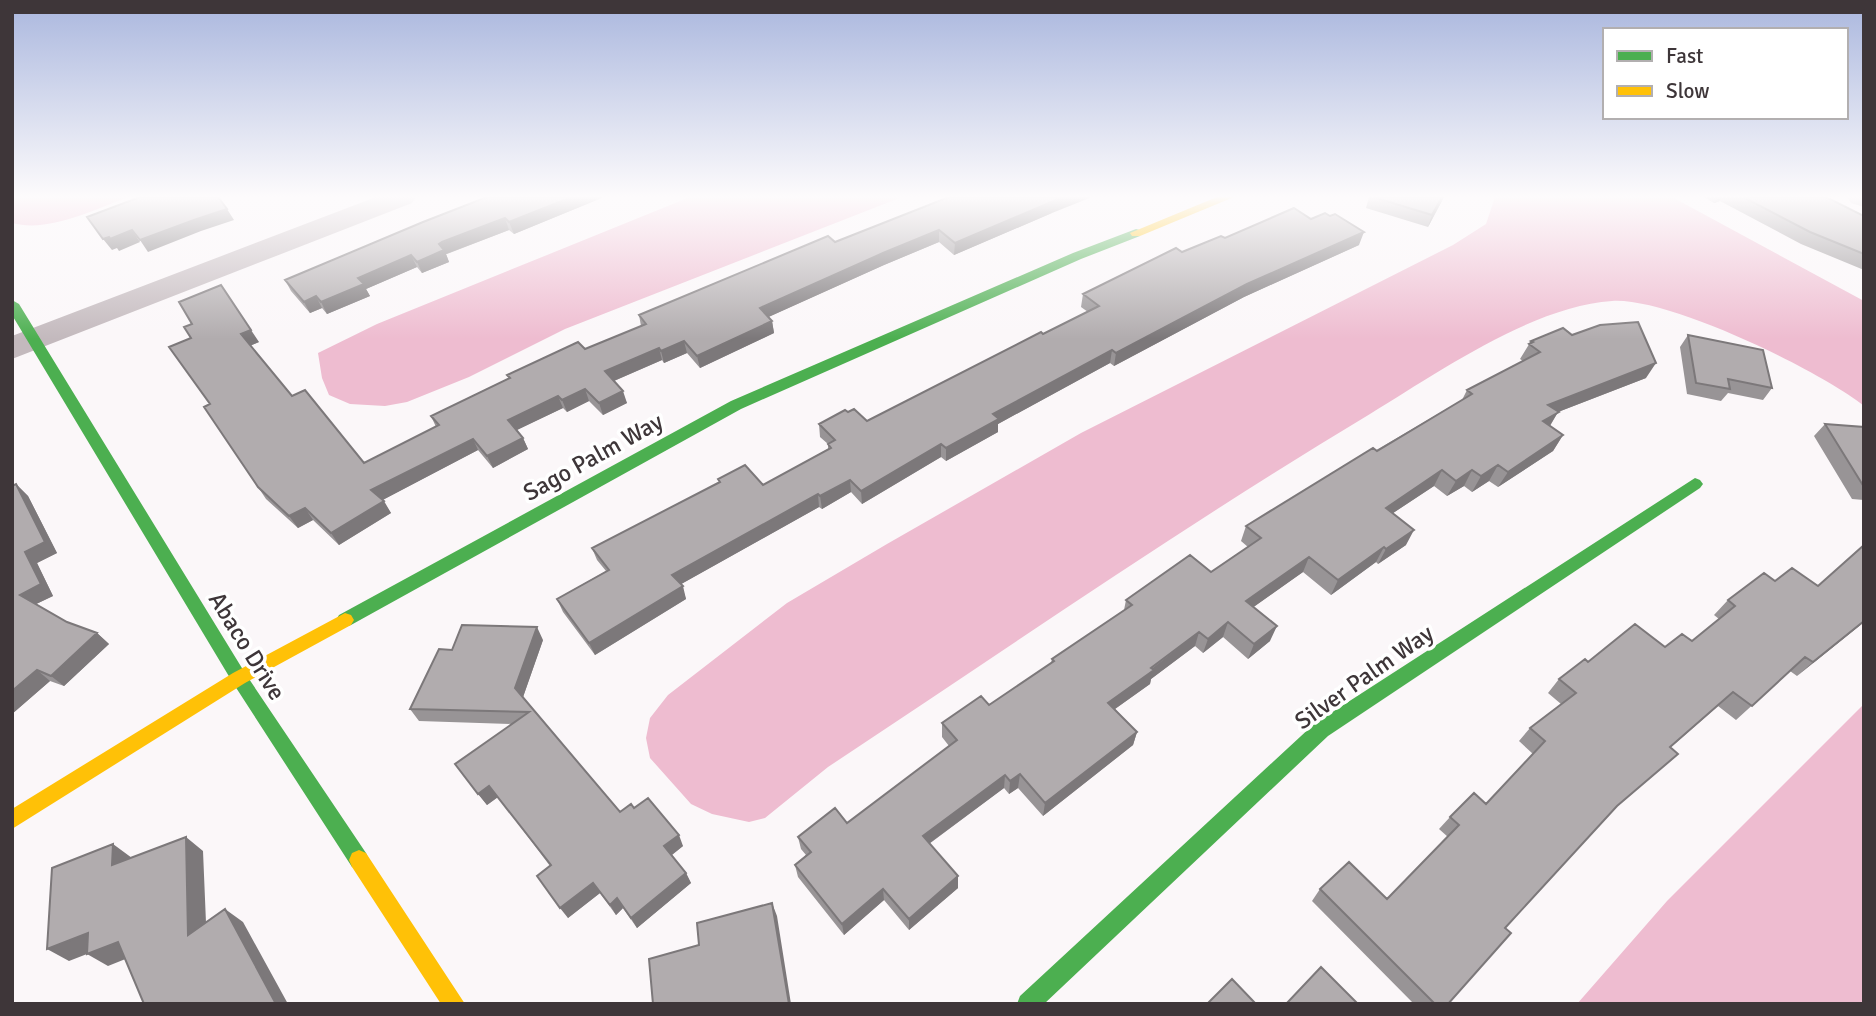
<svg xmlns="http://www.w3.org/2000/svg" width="1876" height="1016" font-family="Signika,sans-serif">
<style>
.water{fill:#eebcd0}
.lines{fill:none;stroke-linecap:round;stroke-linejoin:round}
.street{fill:#c3b9bd;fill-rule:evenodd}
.fast{fill:#4caf50;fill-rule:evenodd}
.slow{fill:#ffc107;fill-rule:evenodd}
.wall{fill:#989496}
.shaded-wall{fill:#7c787a}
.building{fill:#b1acae;stroke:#7c787a;stroke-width:2}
.labels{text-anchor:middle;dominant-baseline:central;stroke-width:7;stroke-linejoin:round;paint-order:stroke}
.street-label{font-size:24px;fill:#3e3639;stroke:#fff}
</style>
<rect width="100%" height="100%" fill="#fbf7f9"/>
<path class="water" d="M12,197h117c-35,12 -79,36 -117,26z
M690,197h212l-337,132 -96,48 -62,25 -22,4 -35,-2 -21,-9 -7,-17 -4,-25 59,-29z
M1495,197h177l192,104v105c-45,-36 -196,-109 -252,-105 -79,5 -175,72 -242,113 -185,111 -362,234 -542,353l-63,51 -16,4 -37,-8 -21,-10 -41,-46 -4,-20 4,-20 18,-23 119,-92 100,-59 194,-111 372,-188 33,-21z
M1864,704v300h-287l90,-103z"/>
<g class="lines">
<path class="street" d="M376,197h40l-4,6 -400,156v-23z
M1847,197h17v10l-13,-4z"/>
<path class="fast" d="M1136,229l4,1v6l-59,23 -340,150 -390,216 -6,2 -6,-2 -3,-5 3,-5 392,-214 342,-148z
M12,300l7,4 226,369 121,180 3,7 -3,7 -7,3 -7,-3 -119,-184 -221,-368z
M1695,478l5,2 3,4 -3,4 -372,248 -284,268h-27l3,-8 294,-272z"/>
<path class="slow" d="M1217,197h17l-94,39h-8l-2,-3z
M345,613l6,2 3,5 -3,5 -106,58 -233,146v-20l221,-136z
M359,850l7,3 99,151h-24l-89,-137 -3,-7 3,-7z"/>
</g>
<path class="wall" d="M487,197h117l-90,37 -5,-4 -62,24h-1l3,8 -27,11 -5,-6 -51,22 4,7 -43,18 -5,-6 -12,5 -19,-22 -6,-11z
M1369,197h75l-16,30 -62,-19z
M1704,197h122l38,19v54l-63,-26 -81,-43 -6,2z
M1052,213l-98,42 -15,-13 -55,23 -116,52 4,4 2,12 -74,35 -13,-15 -23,10 -2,-3 -48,21 13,22 -24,12 -14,-14 -22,11 -4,-4 -47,22 7,8 5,11 -35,19 -15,-18 -96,50 9,13 -52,32 -26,-25 -15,8 -32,-29 -8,-12 -48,-83 -19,-66 1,-14 67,18 -9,4 42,50 72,67 72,-36 -5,-11 78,-38 -2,-3 78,-26 56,-23 -2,-11 196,-73z
M1311,219l48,26 -115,52 -130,69 -4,-3 -112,61v8l-52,29 -5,-4 -79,47 -11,-12 -29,17 -3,-2 -138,77 5,15 -91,56 -32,-43 -6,-13 49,-28 -9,-11 -5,-12 127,-65 -1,-4 45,6 65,-36v-5l-8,-7 -1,-13 29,-12 19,9 221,-109 -7,-5 2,-13 99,-42 43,-14z
M1572,335l74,43 -88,34 -8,14 13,9 -10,16 -55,36 -9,-6 -17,11 -8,-6 -17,10 -13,-10 -41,27 13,32 -28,19 -2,-2 -45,33 -28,-23 -50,35 17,34 -22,18 -25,-22 -20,16 -8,-7 -44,33 -1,5 -35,25 22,23 -4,13 -90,71 -25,-28 -9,6 -5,-6 -75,56 29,44 -49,42 -25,-30 -40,35 -46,-58 -3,-12 11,-10 -5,-6 -3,-12 49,-14 102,-77 -7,-9v-14l47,-18 62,-42 1,-4 72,-49 2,-10 85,-28 37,-25 -7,-6 5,-15 216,-126 5,-10 56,-29 -3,-2 11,-18z
M1688,335l84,53 -9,12 -35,-7 -7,8 -34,-7 -7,-47z
M1825,424l39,3v73l-12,-1 -38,-63z
M16,484l12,12 29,57 -20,10 16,33 -17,8 31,18 30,11 12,11 -45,42 -14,-5 -38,33v-228z
M1864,545v77l-67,54 -7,-5 -54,49 -18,-14 -48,42 8,6 -64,55 -109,119 -57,76h-34l-102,-103 8,-12 67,10 61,-62 -9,-8 11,-12 36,-13 47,-50 -14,-13 11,-13 31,-24 -13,-11 11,-14 29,-17 104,-21 27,-22 -5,-4 14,-15 47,-19 43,5z
M543,640l-20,57 97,115 14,-4 49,38 -11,9 14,18 5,10 -54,45 -14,-20 -7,7 -16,-22 -32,25 -18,-52 -52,-69 -11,8 -32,-41 57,-40 -93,-3 -9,-12 42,-59z"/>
<path class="shaded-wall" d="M572,197h32l-90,37 -5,-12z
M1063,197h29l-40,16 -98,42 1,-12z
M1442,197h2l-16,30 4,-12z
M1718,197h4l-2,4 -6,2z
M227,209l7,11 -33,11 -53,21 -8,-12 54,-20z
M505,218l4,12 -63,24 3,8 -27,11 -5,-11 22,-18z
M132,230l8,12 -21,9 -2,-3 -5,2 -9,-11z
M939,230v12l-55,23 -122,55 -2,-12 123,-55z
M1364,232l-5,13 -115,52 -130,69 2,-13 131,-69z
M411,255l6,12 -51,22 4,7 -43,18 -6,-12 37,-24z
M316,296l6,12 -12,5 -6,-11z
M772,321l2,12 -74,35 -3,-12z
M251,330l8,12 -10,4 -8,-12z
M684,341l3,12 -23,10 -3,-12z
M659,348l3,12 -53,23 -4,-12z
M1112,350l-2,13 -112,61v8l-52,29v-13l47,-34z
M1656,363l-10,15 -88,34 -9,15 -15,9 14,-31z
M585,389l4,12 -22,11 -5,-12z
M623,391l4,12 -24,12 -4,-12z
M558,396l5,12 -50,24 -5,-12z
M1563,435l-10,16 -55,36 10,-15z
M523,438l5,11 -35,19 -6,-12z
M473,439l5,11 -99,52 -8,-12z
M941,444v13l-79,47 -1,-13z
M1498,465l-9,16 -17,11 9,-16z
M1442,470l-8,16 -56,37 8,-15z
M1472,470l-8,16 -17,10 9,-15z
M850,480l1,12 -29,17 -2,-13z
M16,484l12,12 29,57 -20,10 16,33 -21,10 -12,-11 5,-43z
M818,494l1,13 -143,80 -4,-12z
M384,501l7,12 -52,32 -8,-12z
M305,508l8,12 -15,8 -9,-12z
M1414,530l-8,15 -28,19 8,-15z
M1384,547l-8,15 -45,33 7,-15z
M1309,557l-6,15 -62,44 5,-15z
M683,586l3,13 -91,56 -6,-12z
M1864,621v1l-67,54 16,-14z
M1228,622l-5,15 -20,16 5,-14z
M1277,626l-7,15 -22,18 6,-15z
M537,627l6,13 -21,60 -7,-12z
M1199,632l-4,14 -44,33 -1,5 -45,32 3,-13z
M97,633l12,11 -45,42 -13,-10z
M37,670l13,11 -38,33v-23z
M1137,732l-4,13 -90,71 2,-13z
M1020,774l-2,14 -9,6 1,-13z
M1005,775l-1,13 -81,60v-12z
M489,786l9,11 -11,8 -9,-11z
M679,835l4,11 -14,11 -5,-11z
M186,837l17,14 4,96 -19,-12z
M113,844l19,14 -20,7z
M686,873l5,10 -54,45 -6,-10z
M958,876v12l-49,42v-11z
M593,883l7,10 -32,25 -8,-10z
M883,889l1,11 -40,35 -2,-11z
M617,898l6,10 -7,7 -6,-10z
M772,903l5,13 14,88h-2z
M225,909l18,13 45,82h-12z
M88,933l30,9 20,12 -30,12 -21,-12 -18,7 -22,-12z"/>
<path class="building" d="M140,197h78l9,12 -33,11 -54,20 -8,-10 -22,9 -1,-2 -6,2 -16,-22z
M487,197h85l-63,25 -4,-4 -63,24 -3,2 5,6 -27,12 -6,-7 -53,23 6,6 -43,18 -5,-6 -12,6 -19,-22 138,-58z
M949,197h114l-108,46 -16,-13 -56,23 -123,55 12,13 -75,35 -13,-15 -23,10 -2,-3 -54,23 18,20 -24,12 -14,-14 -23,11 -4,-4 -50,24 15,18 -36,18 -14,-17 -102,51 13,11 -53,32 -26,-25 -16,8 -31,-29 -54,-80 6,-3 -41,-57 22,-9 -7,-11 8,-3 -13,-22 42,-17 30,45 -10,4 51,62 13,-6 59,73 75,-38 -8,-9 79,-38 -3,-3 71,-33 7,7 61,-25 -7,-9 189,-79 7,6z
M1373,197h69l-10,18z
M1743,197h83l38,19v38l-54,-22z
M1294,208l17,11 14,-6 5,3 5,-2 29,18 -117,52 -131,69 -4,-3 -119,64 6,5 -53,29 -5,-4 -80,47 -11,-11 -30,16 -2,-2 -146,81 11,11 -94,57 -32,-44 52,-29 -17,-22 128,-66 -2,-3 27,-14 18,20 68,-37 -3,-4 7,-4 -16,-16 26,-14 3,2 6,-3 13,12 174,-89 2,2 56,-28 -16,-12 93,-46 6,4 39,-16 4,2z
M1638,322l18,41 -108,42 11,7 -16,9 20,14 -55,37 -10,-7 -17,11 -9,-6 -16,11 -14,-11 -56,38 28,22 -28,19 -2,-2 -46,33 -29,-23 -63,44 31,25 -23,18 -26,-22 -20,17 -9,-7 -48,36 3,2 -46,33 29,29 -92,71 -25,-29 -10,7 -5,-6 -82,61 35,40 -49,43 -26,-30 -41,35 -47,-59 16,-13 -13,-15 37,-29 12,15 110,-83 -15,-17 39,-27 8,9 65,-44 -2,-2 80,-54 -6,-5 64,-45 21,17 50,-34 -15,-12 127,-78 4,3 95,-57 -5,-4 73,-38 -11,-8 4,-2 -2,-1 32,-13 9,7 28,-10z
M1688,335l75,15 9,38 -44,-9 2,10 -34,-6z
M1825,424l39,3v60z
M16,484l29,58 -20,10 16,32 -21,11 47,27 30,11 -46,43 -14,-6 -25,21v-205z
M1864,545v76l-51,41 -8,-5 -53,49 -19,-14 -63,55 8,7 -61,52 -112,122 6,5 -63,71h-13l-115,-115 29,-27 38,37 72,-74 -9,-8 24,-24 12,11 59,-63 -15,-13 46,-35 -17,-14 26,-20 3,3 47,-38 30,23 17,-13 10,7 43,-35 -7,-6 36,-27 11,8 17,-13 26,18z
M462,625l75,2 -22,61 105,124 11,-8 3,4 14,-10 31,37 -15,11 22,27 -55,45 -14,-20 -7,7 -17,-22 -33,25 -23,-32 14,-11 -62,-79 -11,8 -23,-30 74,-52 -119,-3 29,-60 13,1z
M186,837l2,98 37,-26 51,95h-132l-26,-62 -31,12 1,-21 -41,16 5,-81 61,-24 -1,21z
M772,903l17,101h-136l-4,-45 50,-14 -2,-22z
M1321,967l37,37h-72z
M1232,979l24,25h-49z"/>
<linearGradient id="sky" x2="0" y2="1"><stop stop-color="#aab7de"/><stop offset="0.58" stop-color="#fdfbfc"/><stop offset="1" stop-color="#fdfbfc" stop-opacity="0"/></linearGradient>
<rect width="1876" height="339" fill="url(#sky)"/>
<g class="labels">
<g class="street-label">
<text transform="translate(593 457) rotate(-29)">Sago Palm Way</text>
<text transform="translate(247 646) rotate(58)">Abaco Drive</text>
<text transform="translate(1364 677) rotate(-35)">Silver Palm Way</text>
</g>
</g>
<rect width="1876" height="1016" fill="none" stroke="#3e3639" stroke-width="28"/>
<rect x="1603" y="28" width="245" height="91" fill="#ffffff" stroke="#b2afb0" stroke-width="2"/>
<rect x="1617" y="51" width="35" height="10" fill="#4caf50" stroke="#b2afb0" stroke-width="2"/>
<text x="1666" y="63" font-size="21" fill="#3e3639">Fast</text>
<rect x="1617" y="86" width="35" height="10" fill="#ffc107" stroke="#b2afb0" stroke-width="2"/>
<text x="1666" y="98" font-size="21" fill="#3e3639">Slow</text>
</svg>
